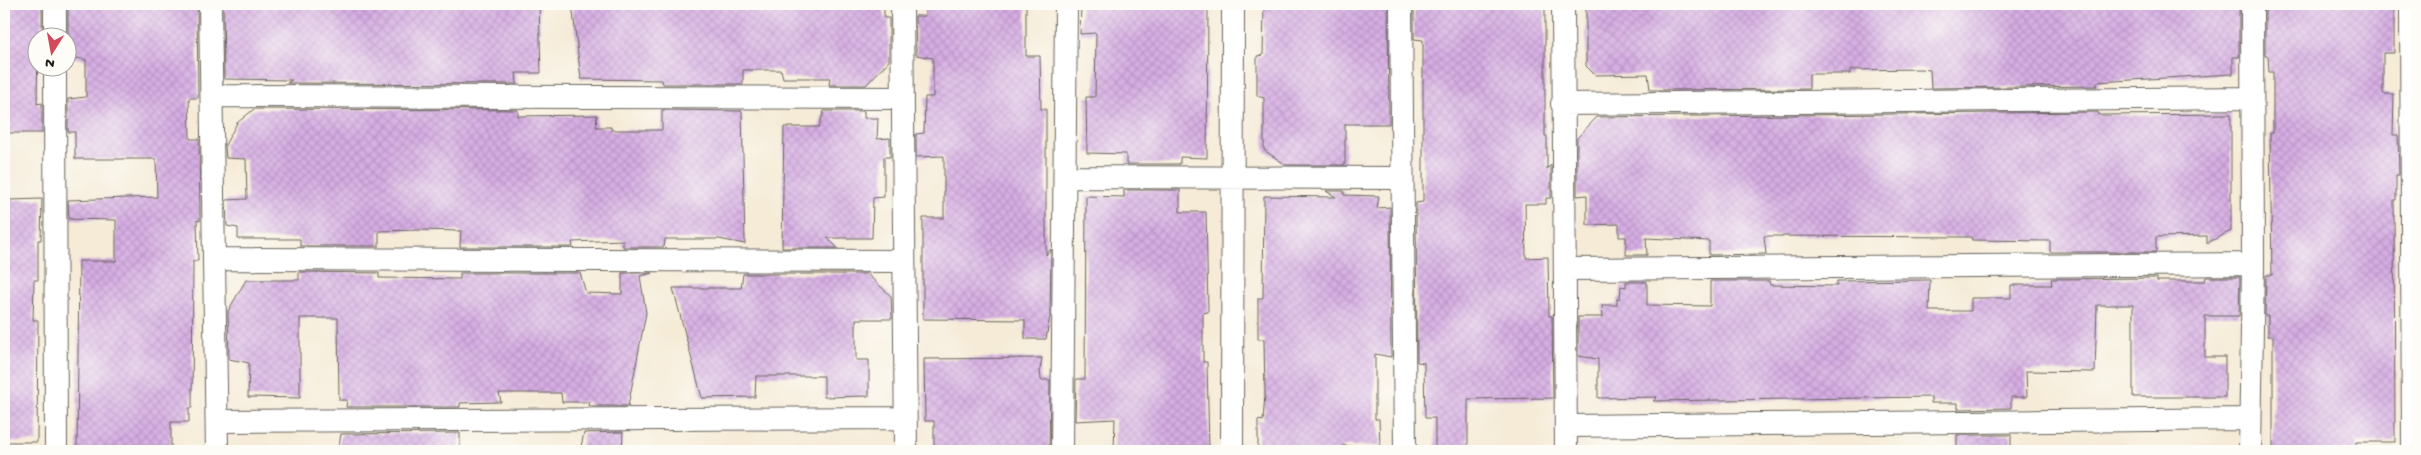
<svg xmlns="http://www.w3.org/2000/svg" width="2421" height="455" font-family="'Gochi Hand',sans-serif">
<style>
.building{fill:url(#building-cross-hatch)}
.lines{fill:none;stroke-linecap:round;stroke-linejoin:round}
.minor-casing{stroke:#68645d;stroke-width:24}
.minor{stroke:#fff;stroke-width:22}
</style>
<defs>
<pattern id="building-cross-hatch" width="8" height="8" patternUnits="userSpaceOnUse" patternTransform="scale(1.25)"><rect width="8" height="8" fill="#d6ade3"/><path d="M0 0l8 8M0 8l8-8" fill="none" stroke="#b794c2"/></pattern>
</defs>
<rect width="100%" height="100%" fill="#fdfcf7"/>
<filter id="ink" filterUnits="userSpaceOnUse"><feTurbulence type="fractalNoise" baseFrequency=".02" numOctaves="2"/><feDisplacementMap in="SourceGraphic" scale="10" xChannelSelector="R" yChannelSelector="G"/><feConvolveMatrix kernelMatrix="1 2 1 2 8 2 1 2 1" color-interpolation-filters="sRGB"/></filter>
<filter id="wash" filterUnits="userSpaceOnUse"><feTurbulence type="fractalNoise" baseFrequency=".0096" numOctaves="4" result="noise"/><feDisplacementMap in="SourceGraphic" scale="20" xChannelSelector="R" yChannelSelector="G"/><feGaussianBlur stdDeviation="1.12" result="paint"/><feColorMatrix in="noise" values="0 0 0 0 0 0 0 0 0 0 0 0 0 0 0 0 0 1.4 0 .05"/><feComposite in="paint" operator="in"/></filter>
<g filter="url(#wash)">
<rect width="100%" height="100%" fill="#f5ebd7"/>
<g id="blocks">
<path class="building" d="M4,4h38v34h-4l-1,66 5,-1v30h-38z
M68,4h129l1,94h-9l1,41h9l1,82 -3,-1 1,41h-5l-1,147h-3v14h-18v29h-94l2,-190h37v-41l-47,-1 -1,-19 89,-3 -1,-38h-81v-27h-7v-33l18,-2v-37l-18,-4z
M223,4h316l2,69h-25l1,11 -230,-1 5,-3 -68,-1z
M572,4h312v14h5v43l-23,24h-37l1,-7h-47l-2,-8h-38v14h-80l-1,-4 -81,-1z
M925,4h101v52h14l1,53h5v146l5,-6 -1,68 -4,22h-21v-19l-102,-1v-101h21v-62l-28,1v-23l8,-1 1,-36h8v-39l-17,-3 -1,-39h10z
M1081,4h127l-1,154 -27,-1v7h-54v-10l-39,-1 -1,-56h9l1,-64 -16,1z
M1264,4h124l1,120h-44v41h-59l-22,-15v-52l-7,-2v-40l6,-1z
M1414,4h131v132h2v33l4,-4v33h-5v6h-21l1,54 22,-1 1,59h3l1,82 -85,1v52h-33v-33h-10l-1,-55 -7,-1 -1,-159 7,-1v-162l-9,-1z
M1586,4h653v53h-6v17l-136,8v4l-166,2 -1,-18 -9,-1 -71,1v4h-41v15l-159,1 -2,-16 -53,1 -9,-9z
M2265,4h120v3h9v46h-11v41h11l-1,41h5l1,40h-3v25h-2l1,242h-39v9h-83v-115h-5v-20h-3l1,-41h6l-2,-142h3v-61h-4l-1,-16h-3z
M254,109l264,1v6l79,-1 -1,12h15v3h51v-20l80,1 3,133 -26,-5h-54l-1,8h-41v-7l-51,2 1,5h-113l1,-16 -41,-1 -41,1v15h-79v-7h-62v-11l-11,-2 -1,-26 21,-1 -1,-40 -20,-1 -1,-13 12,-22z
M824,111h40v7h14l-1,21 13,-1v19h-6v40l-11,1 -1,40h-45l11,10h-56l2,-121h35z
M2098,112v3l133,-1v117l-24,12v-7l-51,1v15h-106v-11l-78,-1 -1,-3 -202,-1h-5l2,18 -57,1v-14l-63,-3 1,17h-21v-18h-7v-13l-32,1v-30l-10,1v-58l20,-21z
M1124,190h56v22h26l2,100 -5,1v49h4l2,89h-95l1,-32 -40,2 1,-42h9l1,-183 38,1z
M1326,191h18v4l35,1 -2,12 13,-1 1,150 -16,-3v65h4l1,27h-37v5h-85v-31l5,1 2,-26 -1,-56h-6v-41h5l1,-102 72,1z
M42,199l-1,41h-3v40h-4l-1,40h5l-1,122h-33v-237h6v-5z
M299,272l80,1v5l81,1v-6h120l6,20 36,1v-21h31l-13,3 6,37 -18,93h-39l1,-4h-28l-1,-9h-62l2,9 -41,1v4h-114l1,-7h-8l-1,-82h-38v80l-52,-1 1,-34 -20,-4 -1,-48 18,-31h53z
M743,274h124l24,22 1,23h-36v41h13v36l-45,1v-21h-68l-1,21 -53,1 -29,-110h68z
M2206,277h34l-1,39h-34v41h20v40h-92v-92h-36l-2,67 -69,-1 1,26h-16v11l-53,1v-6h-27v-6l-278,4 4,-4 -59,1v-39l-20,-3v-39h25l-1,-12h15v-6l3,-1 1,-12 5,1v-5h21v23l63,1v-25h59l1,4 67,1v-5l93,-1 -1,31h42v-13h40v-13h41l-1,-6 106,-1v3h48z
M1042,358l-2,12 1,10h9l-1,71h-115v-30h-9l-1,-62z
M623,432l-1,19h-42l4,-18z
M460,433v18h-122l3,-17z
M1957,435h54v16h-54z"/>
</g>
</g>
<g filter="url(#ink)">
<use href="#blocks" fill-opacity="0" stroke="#68645d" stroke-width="1"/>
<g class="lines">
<defs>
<path id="minor" d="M55,4v34
M210,4l7,447
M902,4l4,447
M1401,4l4,447
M1563,4l3,447
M2411,4l2,447
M55,68l1,383
M212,96l691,2
M1562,104l689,-6
M1065,177l336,1
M214,259l690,2
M1565,269l688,-5
M217,421l688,-3
M1567,426l683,-7
M1062,451l4,-447
M1232,451l1,-447
M2250,451l3,-187 -1,-260"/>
</defs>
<use href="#minor" class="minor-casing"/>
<use href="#minor" class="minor"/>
</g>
</g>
<rect width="2421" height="455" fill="none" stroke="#fdfcf7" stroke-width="20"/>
<g transform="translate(52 52) rotate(191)"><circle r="24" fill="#fdfcf7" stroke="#a3a29f"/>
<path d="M0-4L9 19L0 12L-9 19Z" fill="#d1495b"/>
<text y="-8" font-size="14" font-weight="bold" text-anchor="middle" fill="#1c1c1c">N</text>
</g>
</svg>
